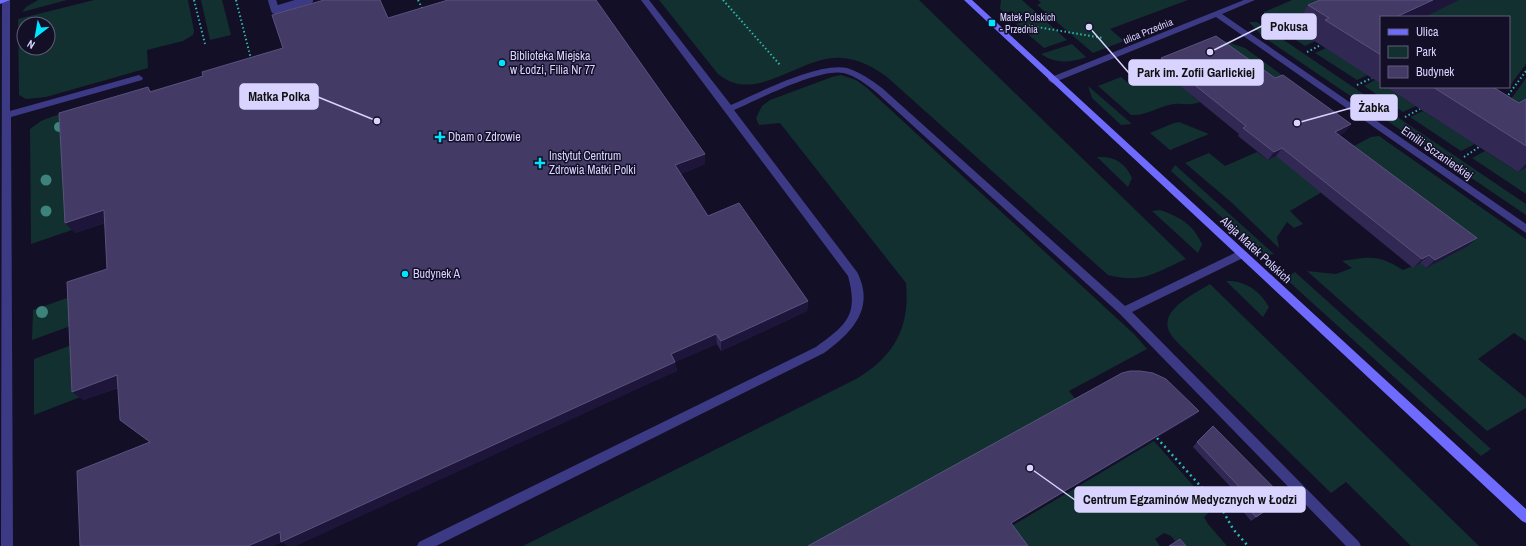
<svg xmlns="http://www.w3.org/2000/svg" width="1526" height="546" font-family="'Archivo Narrow',sans-serif">
<style>
.green{fill:#12302f;fill-rule:evenodd}
.lines{fill:none;stroke-linecap:round;stroke-linejoin:round}
.path-far1{stroke:#2fb8b0;stroke-width:2;stroke-dasharray:1.5 2.5;stroke-linecap:butt}
.path{stroke:#2fb8b0;stroke-width:2.5;stroke-dasharray:2 3.5;stroke-linecap:butt}
.lane{fill:#3d3a85;fill-rule:evenodd}
.street{fill:#3d3a85;fill-rule:evenodd}
.secondary{fill:#6f6bff;fill-rule:evenodd}
.path-bridge{stroke:#2fb8b0;stroke-width:2;stroke-dasharray:1.5 2.5;stroke-linecap:butt}
.lane-bridge{stroke:#3d3a85;stroke-width:8}
.tree{fill:#3d827b}
.wall{fill:#312854}
.shaded-wall{fill:#1d163a}
.building{fill:#433a66;stroke:#5a527e}
.poi-dot{fill:#00e5ff;stroke:#130f26;stroke-width:1.5}
.labels{text-anchor:middle;dominant-baseline:central;stroke-width:3;stroke-linejoin:round;paint-order:stroke}
.far-poi-label{font-size:10px;fill:#d9d4ff;stroke:#130f26;text-anchor:start}
.far-street-label{font-size:10px;fill:#d9d4ff;stroke:#130f26}
.poi-label{font-size:12px;fill:#d9d4ff;stroke:#130f26;text-anchor:start}
.street-label{font-size:12px;fill:#d9d4ff;stroke:#130f26}
.leader{fill:none;stroke:#d9d4ff;stroke-width:1.5}
.callout-dot{fill:#d9d4ff;stroke:#130f26;stroke-width:1.5}
.callout{fill:#d9d4ff;stroke:#d9d4ff;stroke-width:1.5}
.callout-label{font-size:13px;text-anchor:middle;font-weight:bold;fill:#111}
</style>
<rect width="100%" height="100%" fill="#130f26"/>
<path class="green" d="M38,0h29l-45,12 4,-5z
M94,0h94l6,31 -1,4 -10,6 -36,9 1,18 -102,29 -20,2 -7,-4 -1,-76zM24,24h24v24h-24z
M201,0h21l9,35 -21,5z
M659,0h260l267,259c-32,14 -43,25 -78,16l-221,-198c-14,-10 -28,-18 -45,-19 -37,-3 -75,37 -111,24 -4,-2 -9,-5 -13,-8z
M1001,0h21l45,40 -23,8 -28,-24 6,-2 -11,-11 -6,2 -5,-4z
M1038,0h150l-78,29 14,12 -31,12 -56,-48 4,-2z
M1292,0h50l-46,25 20,13 -1,3 -10,5 -41,-27v-7z
M1459,0h67v64l-17,23v-70h-85z
M1249,22h8l269,182v11l-264,-179z
M1216,38l29,10 48,35 -87,7 -14,6 8,6c-10,4 -16,1 -26,2 -15,2 -27,12 -43,11l-33,-29 23,-9 7,6 10,-4 -7,-6 15,-5 10,-1 16,13 56,-23z
M1072,44l14,13c-15,6 -30,7 -45,-3z
M1326,48l42,27 -11,5 -42,-27z
M841,75l15,5 11,8 268,247 12,14 -78,42 8,10 -262,145h-292l335,-168c37,-23 52,-51 48,-95l-126,-160 -21,2 -3,-7 6,-12 8,-6 62,-23z
M1526,78v30l-15,-9z
M1375,80l6,4v3h5l30,19 -13,6 -39,-26z
M1088,86l44,38 -11,1 -29,-27z
M140,90l-65,139 -44,15 -1,-115 11,-8 10,-4z
M1423,111l52,33 -14,7 -51,-34z
M1179,122l30,12 -39,16 -20,-17 24,-10z
M1379,136l147,103v102l-12,-8 -36,26 48,39v10l-39,23 -180,-160 29,3 16,-6 -10,-7c29,-4 35,-7 61,9l17,-7 6,5 41,-22 -145,-54 -32,19 13,13 -9,4 -7,-6 -10,15 2,11 -48,-46 -46,-39 24,-10 16,13 32,-14 11,8 14,-7 68,-5 21,-11z
M1485,151l33,21 8,-5v27l-54,-36z
M1097,157c17,-1 28,5 35,21l-4,9z
M1175,165l99,89 -10,2 -93,-85z
M1160,210c20,7 33,14 42,34l-4,9 -46,-42z
M1295,272l196,177 -10,7 -196,-178z
M1226,281c19,-1 34,10 43,26l-6,10z
M1210,284l269,262h-68l-65,-64 -15,11 -151,-148c-4,-4 -8,-8 -10,-12 -13,-23 26,-40 40,-49z
M78,294l1,29 -47,17 1,-30z
M80,342l3,54 -49,19v-56z
M1154,441l59,67 -9,9 4,7 19,22h-48l-8,-10 -7,-3 -9,6 5,7h-136l-14,-19z"/>
<g class="lines">
<path class="path-far1" d="M194,0l11,44
M723,0l58,66
M1025,25l78,13
M1307,52l14,-7
M1357,85l15,-7
M1506,98l20,-27
M1405,117l15,-8
M1464,157l15,-10"/>
<path class="path" d="M1157,438l66,73 10,18 15,17"/>
<path class="lane" d="M2,0h8v111l129,-36 4,3 -1,2 -131,37 2,429h-12z
M641,0h8l82,105c27,-12 87,-43 116,-37 13,4 24,12 35,20l243,218 114,-55h6l2,3 -2,3 -113,55 227,230 2,4h-15l-226,-232 -244,-222c-9,-7 -20,-16 -32,-19 -25,-5 -85,26 -110,37l123,162c19,37 -6,61 -33,81l-388,193h-19l2,-4 397,-195c30,-22 43,-31 32,-71z"/>
<path class="street" d="M1244,0h11l-33,14 304,210v9l-310,-216 -161,65 -3,1 -4,-3 1,-2z"/>
<path class="secondary" d="M0,0h10l-10,4z
M964,0h8l554,509v14l-4,-2z"/>
<path class="path-bridge" d="M236,0l15,59
M418,0l5,10"/>
<path class="lane-bridge" d="M272,0l3,10 34,-10"/>
</g>
<g class="tree">
<circle cx="59" cy="127" r="5"/>
<circle cx="46" cy="180" r="5.5"/>
<circle cx="46" cy="211" r="5.5"/>
<circle cx="42" cy="312" r="6"/>
</g>
<path class="wall" d="M1320,0h139l-35,17h-43v67l-68,-44 2,-3 -19,-12 12,-20z
M388,18l317,136v10l-24,10 27,42 100,85 -1,10 -86,40 -4,-7 -42,18 2,9 -404,175h-193l70,-104 -32,-54 -35,12 24,-131 -2,-46 -30,10 73,-146 3,4 52,-15z
M1161,58l114,20 76,46 -6,8 -6,3 129,111 -42,22 -6,-5 -7,5 -137,-112 -8,4 -30,-24 1,-2 -82,-67z
M1386,87h107l26,16 7,-4v68l-8,5z
M1197,442l82,60 -28,19 -15,-18 5,-5 -48,-51z"/>
<path class="shaded-wall" d="M1433,0h26l-35,17h-28z
M1351,124l-6,8 -17,8 7,-8z
M1282,148l-6,8 -8,4 6,-8z
M705,154v10l-29,12 -1,-11z
M1526,164v3l-8,5z
M104,210l10,10 -39,13 -10,-10z
M1477,238l-9,8 -42,22 9,-8z
M1429,255l-9,8 -7,5 9,-9z
M808,301l-1,10 -86,40v-10z
M716,334l1,10 -42,18 2,9 -381,175h-9l-5,-4 -9,4h-25z
M117,375l11,9 -45,16 -11,-8z
M1199,411l-5,5 -186,110 3,-3z"/>
<path class="building" d="M324,0h56l8,18 60,-18h148l109,154 -30,11 33,51 31,-13 69,98 -87,40 -5,-7 -45,20 4,8 -394,180 -1,-10 -32,14h-168l-3,-75 73,-29 -30,-22 -3,-45 -45,17 -5,-110 40,-13 -3,-59 -39,13 -6,-110 89,-26 2,5 53,-16 -1,-4 81,-24 -11,-33z
M1320,0h113l-37,17h-15v38l-56,-35 4,-2 -21,-13z
M1216,36l59,42 8,-3 68,49 -16,8 142,106 -42,22 -6,-5 -7,4 -140,-111 -8,4 -31,-24 3,-2 -85,-68z
M1433,87h60l26,16 7,-4v47z
M1130,371h10l13,2 13,6 33,32 -188,112 17,23h-220l314,-173z
M1213,426l71,72 -28,19 -16,-18 6,-5 -49,-52z
M1180,539l6,7h-17z"/>
<g class="poi-dot">
<rect x="988" y="19" width="8" height="8" rx="2"/>
<circle cx="502" cy="63" r="4"/>
<path d="M438 131h4v4h4v4h-4v4h-4v-4h-4v-4h4z"/>
<path d="M538 157h4v4h4v4h-4v4h-4v-4h-4v-4h4z"/>
<circle cx="405" cy="274" r="4"/>
</g>
<g class="labels">
<g class="far-poi-label">
<text x="1000" y="17">Matek Polskich<tspan x="1000" dy="12">- Przednia</tspan></text>
</g>
<g class="far-street-label">
<text transform="translate(1148 31) rotate(-22)">ulica Przednia</text>
</g>
<g class="poi-label">
<text x="510" y="56">Biblioteka Miejska<tspan x="510" dy="14">w Łodzi, Filia Nr 77</tspan></text>
<text x="448" y="137">Dbam o Zdrowie</text>
<text x="549" y="156">Instytut Centrum<tspan x="549" dy="14">Zdrowia Matki Polki</tspan></text>
<text x="413" y="274">Budynek A</text>
</g>
<g class="street-label">
<text transform="translate(1437 153) rotate(35)">Emilii Sczanieckiej</text>
<text transform="translate(1256 250) rotate(43)">Aleja Matek Polskich</text>
</g>
</g>
<path class="leader" d="M1210 52L1262 26M1089 27L1129 73M377 121L318 97M1297 123L1351 108M1030 468L1075 500"/>
<g class="callout-dot">
<circle cx="1210" cy="52" r="4"/>
<circle cx="1089" cy="27" r="4"/>
<circle cx="377" cy="121" r="4"/>
<circle cx="1297" cy="123" r="4"/>
<circle cx="1030" cy="468" r="4"/>
</g>
<g class="callout">
<rect x="1262" y="14" width="54" height="25" rx="4"/>
<rect x="1129" y="60" width="134" height="25" rx="4"/>
<rect x="240" y="84" width="78" height="25" rx="4"/>
<rect x="1351" y="95" width="46" height="25" rx="4"/>
<rect x="1075" y="487" width="230" height="25" rx="4"/>
</g>
<g class="callout-label">
<text x="1289" y="31">Pokusa</text>
<text x="1196" y="77">Park im. Zofii Garlickiej</text>
<text x="279" y="101">Matka Polka</text>
<text x="1374" y="112">Żabka</text>
<text x="1190" y="504">Centrum Egzaminów Medycznych w Łodzi</text>
</g>
<rect x="1380" y="16" width="130" height="72" fill="#130f26" stroke="#625e7d"/>
<rect x="1388" y="29" width="20" height="6" fill="#6f6bff" stroke="#625e7d"/>
<text x="1416" y="36" font-size="12" fill="#d9d4ff">Ulica</text>
<rect x="1388" y="46" width="20" height="12" fill="#12302f" stroke="#625e7d"/>
<text x="1416" y="56" font-size="12" fill="#d9d4ff">Park</text>
<rect x="1388" y="66" width="20" height="12" fill="#433a66" stroke="#625e7d"/>
<text x="1416" y="76" font-size="12" fill="#d9d4ff">Budynek</text>
<g transform="translate(36 36) rotate(211)"><circle r="19" fill="#130f26" stroke="#625e7d"/>
<path d="M0-3L7 15L0 10L-7 15Z" fill="#00e5ff"/>
<text y="-6" font-size="11" font-weight="bold" text-anchor="middle" fill="#d9d4ff">N</text>
</g>
</svg>
